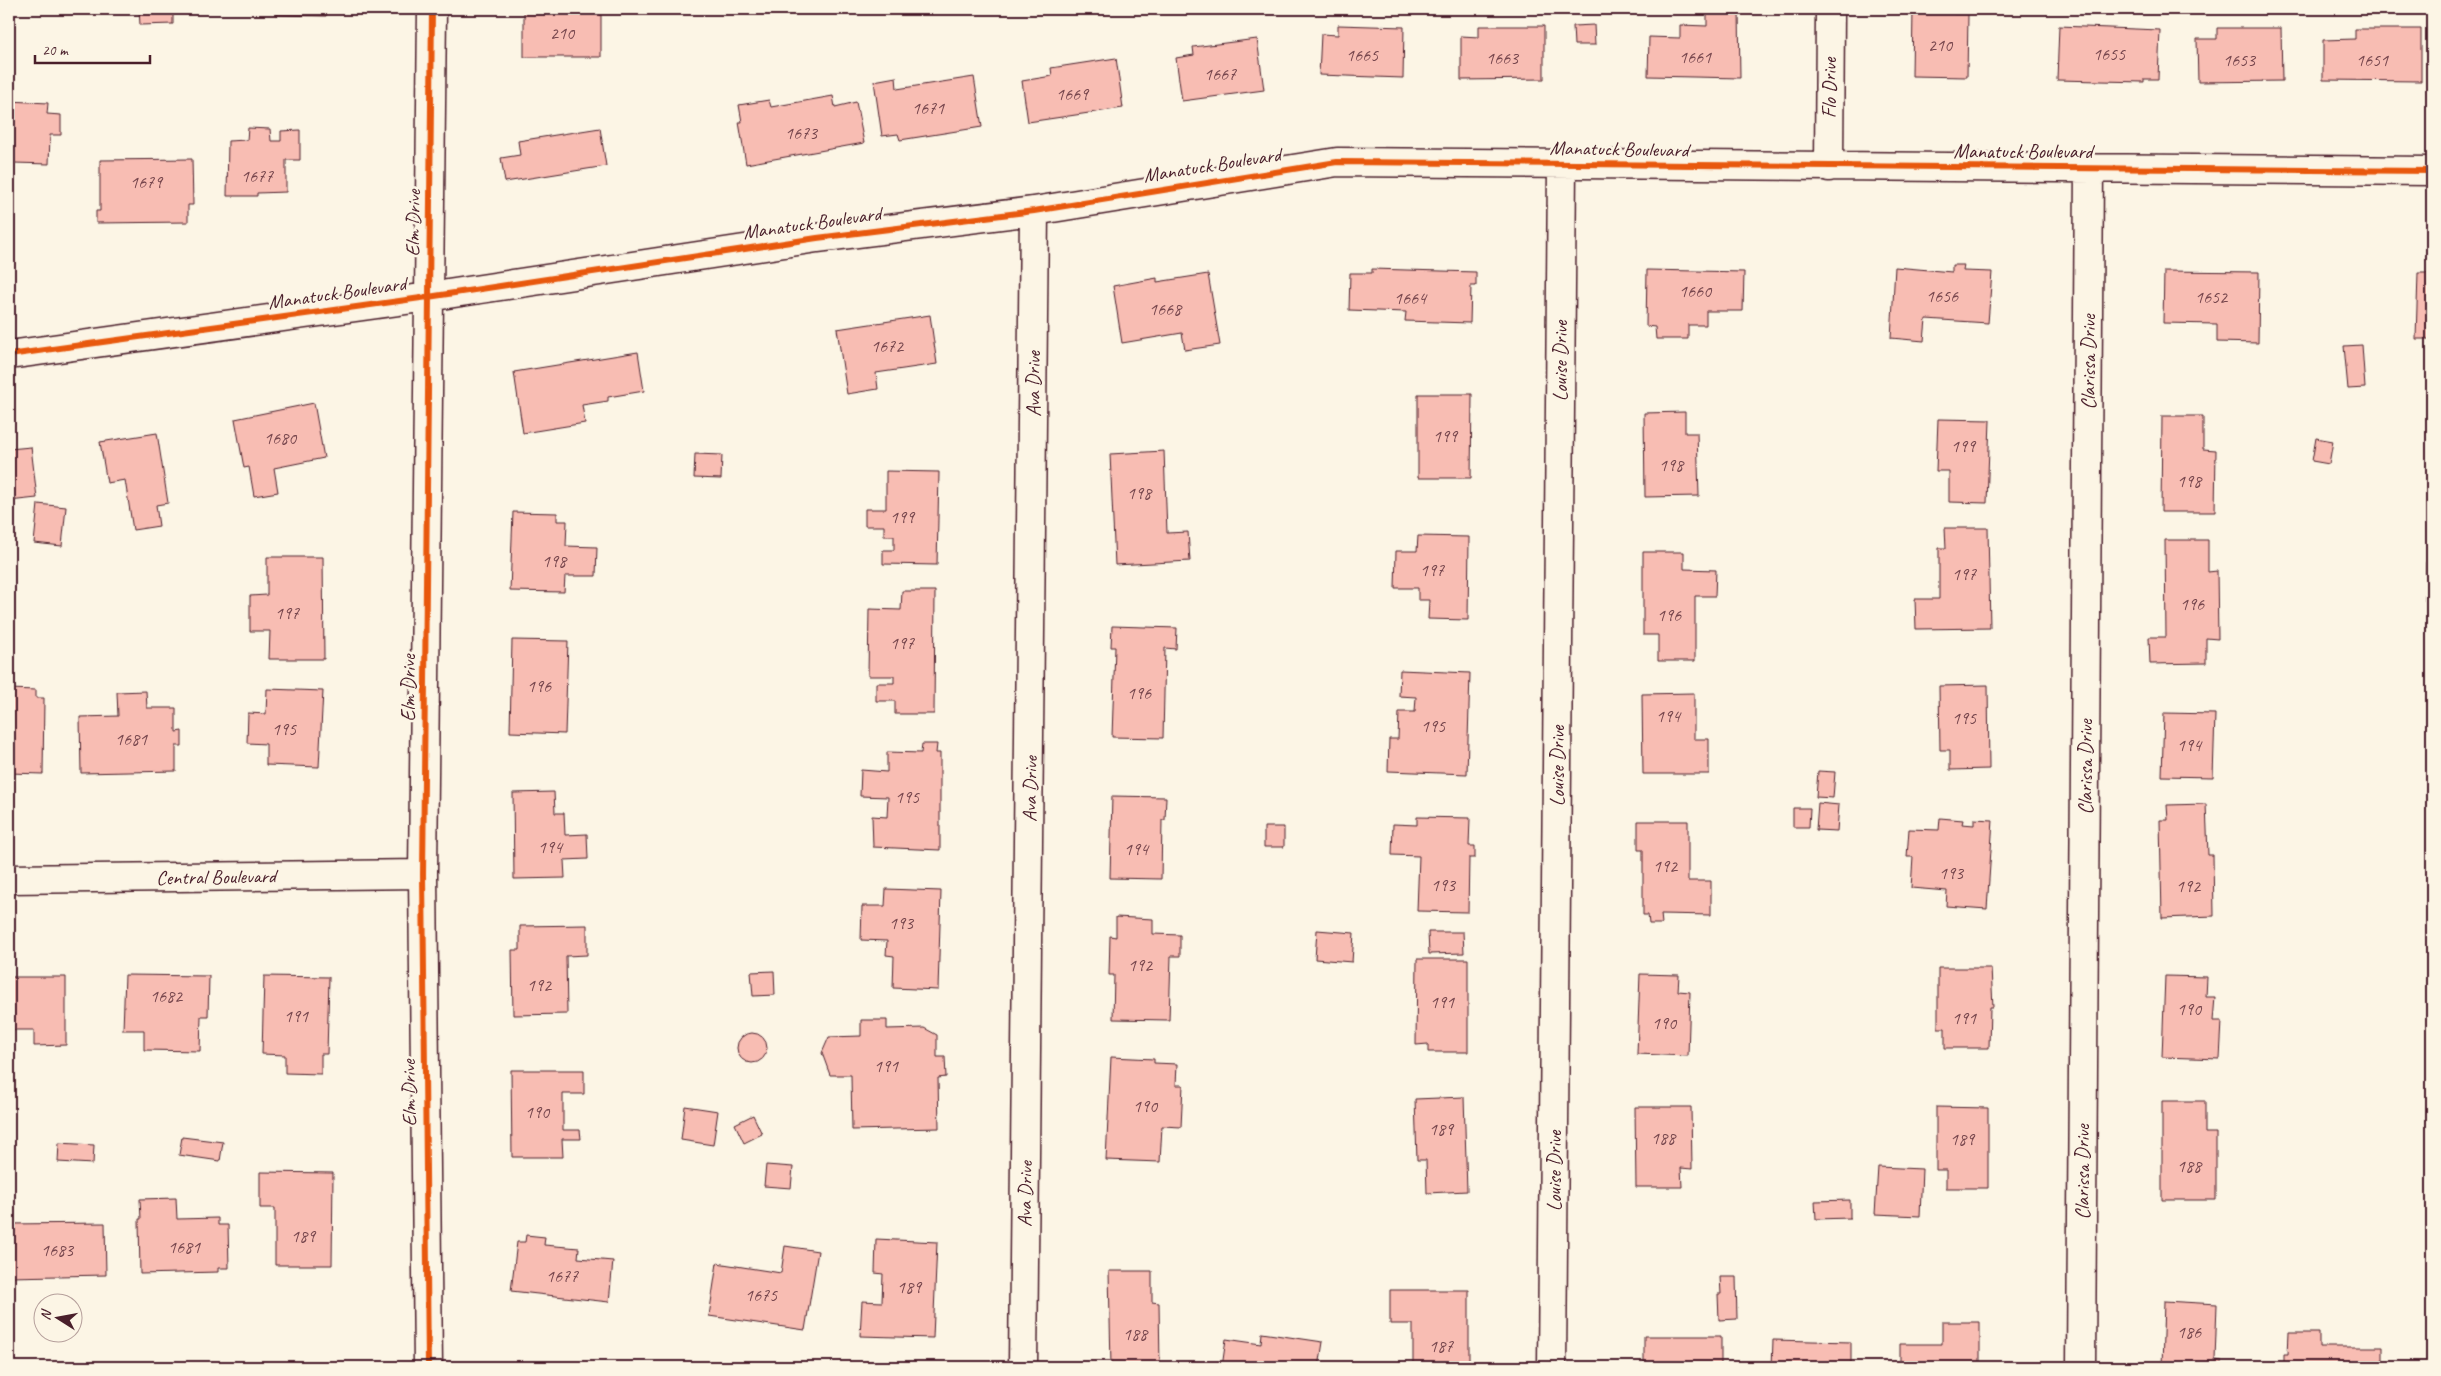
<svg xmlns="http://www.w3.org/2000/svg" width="2441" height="1376" font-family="Caveat,sans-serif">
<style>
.building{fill:#f8bdb3;stroke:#4a1f2b}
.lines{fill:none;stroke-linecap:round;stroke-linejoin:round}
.minor-casing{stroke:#4a1f2b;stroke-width:31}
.minor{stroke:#fcf5e5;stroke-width:28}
.cycleway-casing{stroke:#fcf5e5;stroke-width:9}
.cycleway{stroke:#e8590c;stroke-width:6}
.labels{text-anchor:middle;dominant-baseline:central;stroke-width:5;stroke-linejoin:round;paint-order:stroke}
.number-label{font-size:18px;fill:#76464d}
.street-label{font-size:20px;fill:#4a1f2b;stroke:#fcf5e5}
</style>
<rect width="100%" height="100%" fill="#fcf5e5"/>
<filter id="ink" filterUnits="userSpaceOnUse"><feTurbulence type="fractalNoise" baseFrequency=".02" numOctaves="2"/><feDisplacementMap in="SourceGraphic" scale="10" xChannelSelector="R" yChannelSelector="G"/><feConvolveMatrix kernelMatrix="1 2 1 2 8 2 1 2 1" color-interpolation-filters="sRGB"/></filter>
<g filter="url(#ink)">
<path class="building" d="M139,9h34v15l-33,1z
M277,9h50l-1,7 -49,-1z
M524,9h77v48h-77z
M1913,9h41v5h14l-1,63 -55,-1z
M1707,10h32l1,68 -92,-2 1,-39 31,1v-13l27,1z
M1338,25l66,2 -1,51 -84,-3 2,-41 17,1z
M1594,25l1,20h-21l-1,-19z
M1479,26h65v53l-83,1v-44l18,1z
M2059,26l101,4 -2,49h-14v3l-87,-2z
M2217,28h64l1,53 -84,1 -1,-43h20z
M2355,29h66v52l-98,-1v-40l32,-1z
M1257,39l7,51 -82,11 -6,-43 18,-3 -1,-8z
M1116,58l7,50 -95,14 -6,-41 30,-5 -1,-8z
M896,77l1,12 77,-12 8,50 -82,13 -2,-6 -16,2 -8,-55z
M833,96l2,11 21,-5 8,41 -118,21 -7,-42h3l-3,-17 30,-5 2,7z
M9,101l39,2 -1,11 14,1v20h-11l-1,29 -35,-1v-7l-5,-1z
M248,128l22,1 1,12h10v-10l19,-1v30h-14v32l-29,1v3h-30l1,-55 19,-1z
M600,128l6,38 -101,16 -4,-24 19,-3 -2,-14z
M192,159l1,46h-5v17l-92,1v-12h4v-51z
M1952,265h12l-1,6 29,1 -4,51 -62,-4 -2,22 -33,-3 4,-71 57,5z
M1372,269l104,3v14h-5l-1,37 -65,-2 1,-9 -57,-2 1,-37h22z
M1647,270l97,2 -1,39h-37v14h-18v14h-32l-1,-12 -9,-1z
M2164,271l95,1 -1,71 -41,-1v-18l-54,-1z
M2418,273h14v66h-16z
M1208,274l12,71 -35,5 -3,-17 -60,10 -9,-57 44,-8v4z
M930,315l7,49 -61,9 2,16 -31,5 -10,-65z
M2362,345l3,43 -17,1 -4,-43z
M638,352l6,39 -36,6v4l-26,4 3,18 -62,10 -9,-61z
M1418,394h54l-1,84h-53z
M314,403l10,55 -50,10 4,24 -24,4 -5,-29 -5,1 -9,-49z
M1685,412v21h12l2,63 -54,1 -1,-84z
M2162,416h41v33l13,1 -1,62h-54z
M1938,419l52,1 -3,83 -38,-1v-31h-13z
M157,433l11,70 -12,2 3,21 -26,4 -8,-50 -18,3 -7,-41z
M2316,438l17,3 -4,23 -17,-3z
M31,447l6,51 -28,3v-52z
M1164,451l3,82 21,-1 2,29 -75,4 -5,-111z
M695,454l27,1 -1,24 -27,-1z
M886,471l53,1 -2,93 -54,-1v-14h11v-14h-10v-10h-19v-17h21z
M38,504l28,3 -4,39 -28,-3z
M513,512l44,1v8h10l-1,25 31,1 -1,29h-31l-1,16 -54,-1z
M1945,528h43l2,100 -74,1 -1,-30h24v-51h7z
M1418,536l51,1 -1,83 -40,-1 1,-19h-11v-12h-23l1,-37h21z
M2165,540h43v32l9,-1 1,68 -12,-1v25l-56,1 -1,-27h17z
M1643,552h41v17l32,1 -1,26h-20v65h-37v-26h-15z
M267,557h56l1,102h-55l1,-28h-20v-35l17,-1z
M2426,562h6v39h-7z
M902,591h33l-1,123h-39v-13h-19v-18h18v-7h-26l1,-67 32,1z
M1112,626l65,2 -1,21 -11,-1 -2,90 -51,-1 3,-90h-4z
M512,640l56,1 -3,93 -55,-2z
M1400,670l70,3 -3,101 -79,-3 1,-32h9l1,-27h16l1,-15 -17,-1z
M1988,685l1,84 -39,1v-20h-10l-1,-64z
M9,689l27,1v8h8l-1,76 -34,-1z
M267,689l56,2 -4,76 -53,-2v-21l-19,-1 1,-30 18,1z
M146,691l1,17h29v24l6,-1v15h-6v25l-95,2 -1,-56 38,-1 -1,-24z
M1694,693v46h15v35h-66l-1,-80z
M2164,713l51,1 -2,63 -51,-1z
M922,744h15l-1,9h4v97l-67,-3 -1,-31 15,1 1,-20 -28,-1 1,-26 26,2v-20l34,1z
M1818,771l17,1 -2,26 -17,-1z
M554,792l1,21h9l1,22 22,-1 1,25 -24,1 1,18 -51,1 -1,-86z
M1112,796l54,1 -1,23h-3l-1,59 -51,-1z
M1818,803l21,2 -2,26 -21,-1z
M2206,804l2,51h5l1,61 -52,2 -2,-98h8l-1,-15z
M1793,808h17l-1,19h-16z
M1417,817l53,1 -1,28h6v12h-6l-1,54 -51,-1 2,-55 -27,-1 1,-31 24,1z
M1940,818l23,2 -1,4 12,1v-6l19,1 -6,89 -41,-3 1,-15 -36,-3 2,-31h-6l2,-28 30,1z
M1638,821h50v60h23v34l-50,-1 1,10h-13l-1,-9h-5v-65h-5z
M1264,827h20v20h-20z
M886,889l55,2 -3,99 -45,-2 1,-32 -8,-1 1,-14 -26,-1 1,-34h23z
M1116,917l37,2v15l27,1v21h-9l-2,64 -56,-1 1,-44h-5l1,-39 6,1z
M587,925v30l-21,1 1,58 -54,1 -1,-65h8v-24z
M1317,930l37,3 -2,29 -37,-3z
M1428,932h35l1,21 -35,1z
M1417,959h51v93h-40v-8l-12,1z
M1938,968h53l2,39h-3l-1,41h-44v-20h-7z
M774,971l1,24 -22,1 -2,-24z
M1640,974l39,1 -1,16 12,1 -2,64 -51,-2z
M125,975l84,1 -1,40h-7l-1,35 -56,-1v-20h-21z
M264,976l65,1 -2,77h-6v20l-36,-1v-18l-23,-1z
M2165,976l42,1 -1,20h9l-2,24h9l-2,38 -58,-2z
M9,977h57v68l-32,1v-16h-25z
M861,1020h26v9l37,-1 13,7v22h8l1,20 -8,1 1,50 -87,2 -1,-55h-21l-8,-22 7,-16 32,-1z
M737 1048a15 15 0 1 1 30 0a15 15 0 1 1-30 0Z
M1111,1057l43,2v4l23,1 -1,21h7l-2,42 -19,-1 -2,36 -54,-2z
M511,1070h73v24h-21v36h17l1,9h-19l1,18h-51z
M1464,1097l3,94 -40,2 -1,-33h-9l-2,-61z
M2162,1101h43v32h11v67h-54z
M685,1106l33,5 -5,34 -32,-5z
M1635,1107h56l1,62 -11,-1 1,19h-46z
M1936,1107l52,1v80h-42v-18h-10z
M753,1115l9,19 -18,9 -9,-19z
M182,1137l41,5 -3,19 -41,-6z
M59,1143l35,2 -1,19 -35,-2z
M766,1165l27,2 -2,21 -27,-2z
M1878,1167l44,2 -2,47 -45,-2z
M260,1172l73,1 -1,92h-57v-57h-15z
M176,1198l1,21 41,-1v7h10l1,43h-11v4l-78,2 -1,-55h2l-1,-20z
M1850,1200v18l-34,1 -1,-18z
M105,1223l1,52 -96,2 -1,-53z
M526,1235l19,2 -1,8 35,3 -1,10 35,3 -4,41 -98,-11 6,-49h8z
M876,1239l61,3 -4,96 -73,-2 2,-35 20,1 1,-28 -8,-1z
M785,1246l33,5 -13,79 -96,-14 8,-53 64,10z
M1109,1271h43v31l7,1 1,63 -49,1z
M1720,1277h16l1,42 -18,1 -1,-26h3z
M1390,1290h79v77h-56v-43h-23z
M2164,1301l53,3 -2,56 7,1 -1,6h-59z
M1942,1322h38v45h-80v-23h42z
M1262,1333l61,9 -4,25h-97l4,-28 35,5z
M2289,1333h30v14h63v20h-98v-13h4z
M1644,1336h77v31h-77z
M1773,1340l78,2v25h-79z"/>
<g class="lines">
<defs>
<path id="minor" d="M1829,167l1,-158
M9,355l419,-58 389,-59 217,-27 303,-49 1095,9
M9,879l414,-5
M428,1367l-5,-493 9,-865
M1023,1367l11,-1156
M1552,1367l10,-1202
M2081,1367l8,-1200"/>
</defs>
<use href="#minor" class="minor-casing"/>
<use href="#minor" class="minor"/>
<defs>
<path id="cycleway" d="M9,355l419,-58 389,-59 217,-27 303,-49 1095,9
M428,1367l-5,-493 9,-865"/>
</defs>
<use href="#cycleway" class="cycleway-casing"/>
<use href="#cycleway" class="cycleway"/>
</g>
</g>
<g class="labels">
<g class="number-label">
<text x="562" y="33">210</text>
<text x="1940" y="45">210</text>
<text x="2109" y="54">1655</text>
<text x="1362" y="55">1665</text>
<text x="1695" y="57">1661</text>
<text x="1502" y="58">1663</text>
<text x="2239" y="60">1653</text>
<text x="2372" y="60">1651</text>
<text x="1220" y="74">1667</text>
<text x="1072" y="94">1669</text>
<text x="928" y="108">1671</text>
<text x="801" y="133">1673</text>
<text x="257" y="176">1677</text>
<text x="146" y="182">1679</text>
<text x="1695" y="291">1660</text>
<text x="1942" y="296">1656</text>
<text x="2211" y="297">1652</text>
<text x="1410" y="298">1664</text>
<text x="1165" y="309">1668</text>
<text x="887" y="346">1672</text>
<text x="1445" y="436">199</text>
<text x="280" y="438">1680</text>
<text x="1963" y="446">199</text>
<text x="1671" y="465">198</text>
<text x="2189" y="481">198</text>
<text x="1139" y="493">198</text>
<text x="902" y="517">199</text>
<text x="554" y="561">198</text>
<text x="1432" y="570">197</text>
<text x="1964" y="574">197</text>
<text x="2192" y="604">196</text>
<text x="287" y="613">197</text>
<text x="1669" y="615">196</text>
<text x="902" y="643">197</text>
<text x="539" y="686">196</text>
<text x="1139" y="693">196</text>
<text x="1668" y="716">194</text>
<text x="1964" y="718">195</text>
<text x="1433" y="726">195</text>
<text x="284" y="729">195</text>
<text x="131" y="739">1681</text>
<text x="2189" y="745">194</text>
<text x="907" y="797">195</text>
<text x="550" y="847">194</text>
<text x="1136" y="849">194</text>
<text x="1665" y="866">192</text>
<text x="1951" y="873">193</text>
<text x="1443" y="885">193</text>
<text x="2188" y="886">192</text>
<text x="901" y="923">193</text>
<text x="1140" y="965">192</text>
<text x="539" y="985">192</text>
<text x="166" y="996">1682</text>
<text x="1442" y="1002">191</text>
<text x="2189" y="1009">190</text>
<text x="296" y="1016">191</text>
<text x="1964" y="1018">191</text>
<text x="1664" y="1023">190</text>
<text x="886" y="1066">191</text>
<text x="1145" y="1106">190</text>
<text x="537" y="1112">190</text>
<text x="1441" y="1129">189</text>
<text x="1663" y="1138">188</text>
<text x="1962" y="1139">189</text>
<text x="2189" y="1166">188</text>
<text x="303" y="1236">189</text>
<text x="184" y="1247">1681</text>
<text x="57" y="1250">1683</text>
<text x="562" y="1276">1677</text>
<text x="909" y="1287">189</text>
<text x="761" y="1295">1675</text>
<text x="2189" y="1332">186</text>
<text x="1135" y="1334">188</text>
<text x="1441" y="1346">187</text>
</g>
<g class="street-label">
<text transform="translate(1829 88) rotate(-90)">Flo Drive</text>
<text transform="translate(1619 149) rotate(1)">Manatuck Boulevard</text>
<text x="2023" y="151">Manatuck Boulevard</text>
<text transform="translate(1212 165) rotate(-9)">Manatuck Boulevard</text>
<text transform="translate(413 223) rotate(-89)">Elm Drive</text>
<text transform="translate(812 223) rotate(-8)">Manatuck Boulevard</text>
<text transform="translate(337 293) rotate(-8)">Manatuck Boulevard</text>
<text transform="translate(1560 361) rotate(-90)">Louise Drive</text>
<text transform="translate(2088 362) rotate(-90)">Clarissa Drive</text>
<text transform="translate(1033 384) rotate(-90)">Ava Drive</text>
<text transform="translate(408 688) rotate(-90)">Elm Drive</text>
<text transform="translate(1557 766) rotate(-90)">Louise Drive</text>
<text transform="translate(2085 767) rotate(-90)">Clarissa Drive</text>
<text transform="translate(1030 789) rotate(-89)">Ava Drive</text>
<text transform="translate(216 877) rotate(-1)">Central Boulevard</text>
<text transform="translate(409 1093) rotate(-91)">Elm Drive</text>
<text transform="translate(1554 1171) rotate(-90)">Louise Drive</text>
<text transform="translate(2082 1172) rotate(-90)">Clarissa Drive</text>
<text transform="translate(1025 1194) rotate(-89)">Ava Drive</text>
</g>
</g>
<rect width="2441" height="1376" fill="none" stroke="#fcf5e5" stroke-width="30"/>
<rect x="15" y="15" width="2411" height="1346" fill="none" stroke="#4a1f2b" stroke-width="2" filter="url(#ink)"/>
<g transform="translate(58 1318) rotate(281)"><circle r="24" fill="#fcf5e5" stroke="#b59f9b"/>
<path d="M0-4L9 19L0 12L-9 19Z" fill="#4a1f2b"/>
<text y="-8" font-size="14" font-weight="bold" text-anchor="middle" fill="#4a1f2b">N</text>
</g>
<path d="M35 55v8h115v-8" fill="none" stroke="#4a1f2b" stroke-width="2.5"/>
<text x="42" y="55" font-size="15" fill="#4a1f2b" stroke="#fcf5e5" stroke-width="4" paint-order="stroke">20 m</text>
</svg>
